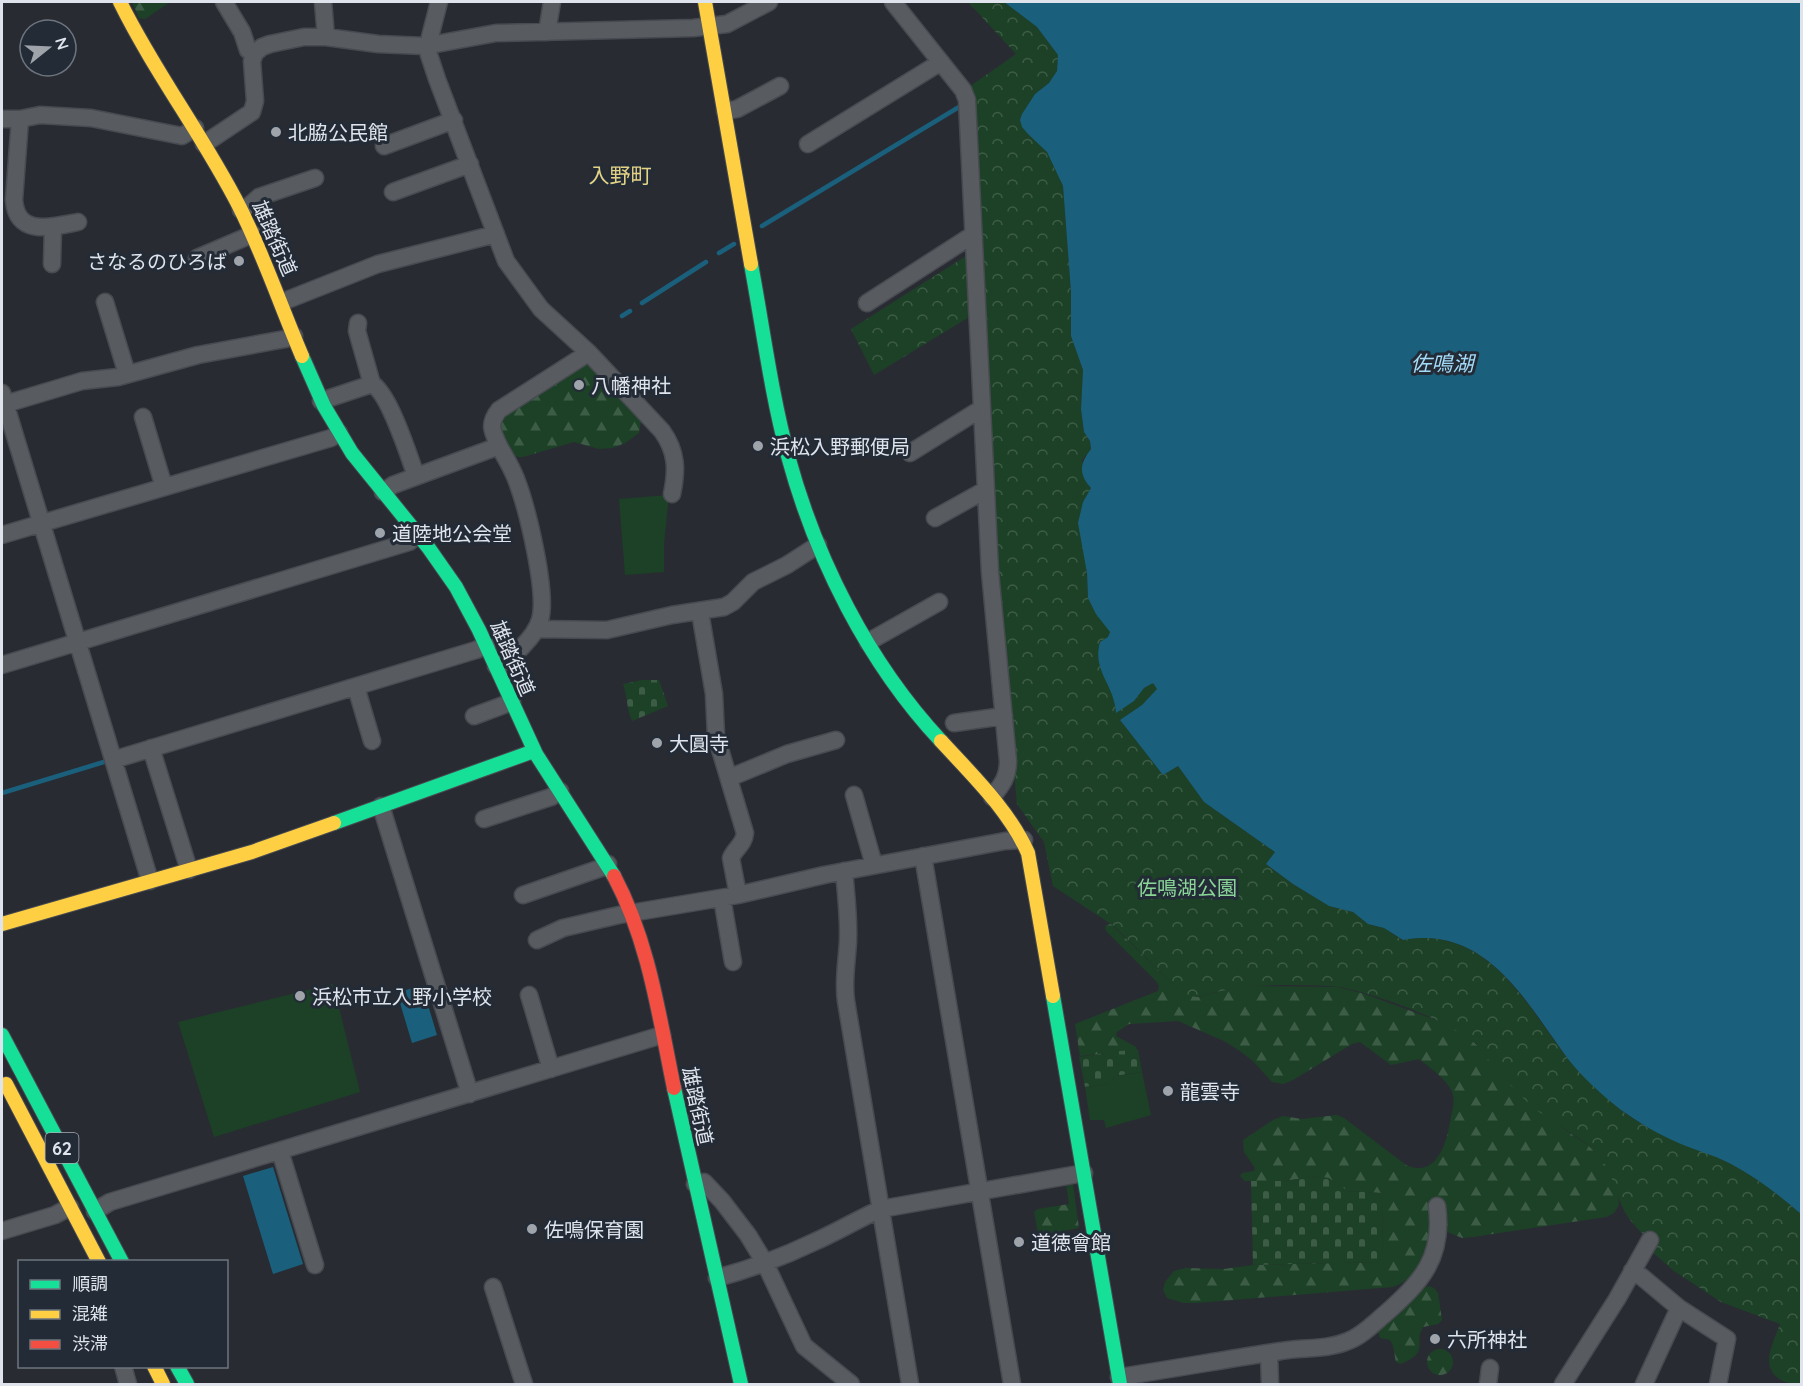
<svg xmlns="http://www.w3.org/2000/svg" width="1803" height="1386" font-family="Quicksand,'Noto Sans JP',sans-serif">
<style>
.forest{fill:url(#forest-firs)}
.cemetery{fill:url(#cemetery-stones)}
.park{fill:url(#park-crowns)}
.garden{fill:#1c4126}
.water{fill:#1a607d}
.lines{fill:none;stroke-linecap:round;stroke-linejoin:round}
.stream{stroke:#1a607d;stroke-width:4.5}
.street-casing{stroke:#474a50;stroke-width:19}
.fast-casing{stroke:#474a50;stroke-width:16}
.slow-casing{stroke:#474a50;stroke-width:16}
.jam-casing{stroke:#474a50;stroke-width:16}
.street{stroke:#585c61;stroke-width:16}
.fast{stroke:#16e098;stroke-width:14}
.slow{stroke:#ffcf43;stroke-width:14}
.jam{stroke:#f24e42;stroke-width:14}
.poi-dot{fill:#9fa4ab;stroke:#232b37;stroke-width:2}
.labels{text-anchor:middle;dominant-baseline:central;stroke-width:6;stroke-linejoin:round;paint-order:stroke}
.shield{fill:#232b37;stroke:#a7acb6;stroke-width:1.5}
.shield-label{font-size:18px;font-weight:bold;fill:#dfe4ec}
.poi-label{font-size:20px;fill:#dfe4ec;stroke:#232b37;text-anchor:start}
.street-label{font-size:20px;fill:#dfe4ec;stroke:#232b37}
.park-label{font-size:20px;fill:#89d697;stroke:#232b37}
.neighbourhood-label{font-size:21px;fill:#e4d385;stroke:#232b37}
.water-label{font-size:21px;font-style:italic;fill:#a3dbf8;stroke:#232b37}
</style>
<defs>
<pattern id="forest-firs" width="22" height="20" patternUnits="userSpaceOnUse" patternTransform="scale(1.5)"><rect width="22" height="20" fill="#1c4126"/><path d="M5 1l3.5 6h-7zM16 11l3.5 6h-7z" fill="#3d5c46"/></pattern>
<pattern id="cemetery-stones" width="16" height="16" patternUnits="userSpaceOnUse" patternTransform="scale(1.5)"><rect width="16" height="16" fill="#1c4126"/><path d="M2 7V4a2 2 0 0 1 4 0v3zM10 15v-3a2 2 0 0 1 4 0v3z" fill="#3d5c46"/></pattern>
<pattern id="park-crowns" width="20" height="18" patternUnits="userSpaceOnUse" patternTransform="scale(1.5)"><rect width="20" height="18" fill="#1c4126"/><path d="M2 6a3 3 0 1 1 6 0M12 15a3 3 0 1 1 6 0" fill="none" stroke="#3d5c46"/></pattern>
</defs>
<rect width="100%" height="100%" fill="#282c32"/>
<path class="forest" d="M132,2h38l-25,17 -6,-1z
M592,363l47,51 2,7 -2,12 -14,10 -12,5 -14,1 -25,-7 -51,15c-20,2 -23,-24 -26,-38l83,-55z
M1111,924l71,69 15,4 38,-9 21,-2 81,1 28,7 84,31 15,9 14,12 32,39 23,22 57,40 12,12 9,15 7,20 1,11 -5,8 -8,4 -133,20 -11,1 -17,-7c-6,8 -13,15 -18,23 -11,14 -16,27 -34,33l-197,16h-12l-17,-5 -4,-8 2,-8 9,-11 12,-3 38,1 29,-4 129,-3 1,-64 -2,-5 -33,-2 -30,-15 -34,5h-39l-5,-5 2,-3 12,-2 1,-3 -11,-16 -1,-12 30,-20 10,-4 19,3 35,-4 7,3 62,47c32,15 42,-26 45,-49 2,-7 4,-16 1,-24 -4,-12 -23,-25 -33,-33l-28,6 -31,-23 -8,2 -59,36 -10,4 -11,-2 -18,-20 -14,-11 -16,-10 -46,-20 -49,3 -12,8 -1,4 20,11 1,3 -57,6 -5,-32 83,-33 1,-5 -3,-5 -48,-48 -3,-4 1,-4z
M1066,1183h5l2,2 6,43 -36,7 -5,-2 -4,-21 4,-3 31,-5z
M1428,1286l6,2 4,5 4,27 -4,4 -15,3c-10,16 8,25 -23,37l-4,-2c-2,-7 -1,-15 -6,-22l-10,-2 -2,-6 44,-43z
M1427 1362a13 13 0 1 1 26 0a13 13 0 1 1-26 0Z"/>
<path class="cemetery" d="M642,680h17l9,26 -36,15c-6,-14 -4,-23 -9,-37z
M1138,1050l4,22 -27,4 -4,7 -26,4 -6,-30 40,-6z
M1318,1176l11,2 19,13 33,2 2,5 -1,64 -129,3 -2,-84h33z"/>
<path class="park" d="M968,2h36l33,25 21,28 -1,16 -8,12 -14,11 -13,20 18,30 7,8 16,34 8,106v44l12,34 -2,39 3,23 6,9 1,8 -9,11 6,25 3,3 -8,14 5,96 22,34 -2,5 -8,5 9,43 6,14 1,13 18,-11 10,-13 9,-5 4,6 -15,16 -22,15 43,55 15,-9 26,36 71,50 -9,12 27,20 36,22 24,6 15,12 16,4 18,12c86,-15 122,62 166,119 11,14 39,39 53,51 33,26 73,35 110,54 26,14 48,31 70,50v170c-9,0 -14,0 -23,-6 -18,-13 -4,-37 2,-54l-59,-22 -47,-31 -25,-22 4,-5c-9,-9 -20,-19 -27,-30 -10,-17 -12,-38 -24,-54 -15,-21 -48,-36 -68,-52 -16,-14 -31,-30 -44,-46 -5,-6 -9,-13 -14,-18 -25,-23 -113,-56 -146,-58 -38,-2 -77,-2 -113,6 -13,3 -23,8 -35,1l-68,-67 -61,-40 -9,-44 -27,-38 -21,-232 -27,-485 47,-33z
M966,256l3,61 -95,58 -23,-46z"/>
<path class="garden" d="M669,495l-5,49v28l-39,3 -6,-76z
M333,984l27,108 -146,45 -36,-115z
M1142,1072l9,43 -45,13 -2,-8h-14l-5,-33 26,-4 4,-7z"/>
<path class="water" d="M1004,2h797v1212c-22,-19 -44,-36 -70,-50 -19,-10 -40,-15 -59,-24 -18,-8 -35,-19 -51,-30 -19,-15 -38,-32 -53,-51 -42,-57 -81,-134 -165,-119l-19,-12 -16,-4 -15,-12 -24,-6 -36,-22 -27,-20 9,-12 -71,-50 -26,-36 -15,9 -43,-55 22,-15 15,-16 -4,-6 -9,5 -10,13 -18,12c-2,-30 -24,-41 -16,-71l8,-5 2,-5 -14,-18 -8,-16 -1,-25 -9,-50 5,-21 8,-14c-13,-14 -11,-25 0,-39l-1,-8 -6,-9 -3,-23 2,-39 -12,-34v-44l-8,-106 -16,-34 -19,-18 -6,-7 -2,-7 2,-6 13,-20 14,-11 8,-12 1,-16 -21,-28z
M422,985l15,50 -25,8 -15,-50z
M273,1167l30,97 -30,10 -30,-98z"/>
<g class="lines">
<path class="stream" d="M762,226l197,-119
M719,253l15,-9
M642,303l64,-41
M622,316l8,-5
M2,793l105,-32"/>
<defs>
<path id="street" d="M224,2l18,30 6,18 7,3
M323,2l3,35
M893,2l70,88 4,10 23,472 18,189c0,16 -6,24 -16,36
M547,32l5,-30
M432,44l-2,-7 9,-35
M426,46l11,33 69,182 35,48 48,44 73,78c15,21 15,39 10,63
M725,111l12,-2 43,-23
M2,119h18l20,-4 51,3 91,18 13,-8
M20,119l-6,81c3,37 38,27 64,22
M204,144l48,-32 3,-11 -3,-40 3,-8 7,-6 8,-3 34,-7h22l52,7 47,2 71,-13 197,-5 34,-4 42,-22
M808,144l133,-82
M384,146l70,-26
M393,192l77,-28
M241,210l9,-5 9,-8 56,-19
M197,258l56,-24
M52,264l1,-37
M105,302l22,72
M282,302l96,-38 118,-30
M867,303l101,-65h6
M358,323l-1,8 15,53
M2,393l148,488
M321,401l51,-17c17,9 37,72 44,92
M2,405l80,-24 36,-4 80,-22 87,-16 9,-3
M143,417l21,70
M499,446c-7,-15 -11,-22 0,-36l83,-53 5,-5
M910,453l66,-41h6
M383,492l10,-7 106,-39c6,11 13,22 17,33 11,28 32,114 24,141 -5,17 -28,39 -44,46
M935,518l45,-25h6
M2,535l329,-97 8,-5
M700,612l14,82 2,42 29,97c-1,12 -10,15 -14,25l7,37
M536,629l71,1 65,-15 52,-8 9,-5 20,-20 34,-17 31,-20
M868,642l71,-40
M2,665l407,-123 9,-7
M356,687l16,54
M474,716l38,-14
M954,723l50,-7
M151,748l38,122
M113,760l363,-110 11,-5
M729,778l58,-24 49,-14
M854,795l20,70
M381,806l89,288
M484,819l67,-22 9,-6
M923,856l89,528
M844,871c2,23 5,46 4,70 -1,20 -5,40 -2,60l64,383
M523,895l78,-27 7,-4
M722,898l11,64
M537,940l26,-12 56,-13 119,-20 86,-20 181,-34 19,-1
M529,995l22,74
M280,1151l35,114
M695,1184l9,-2 18,19 26,34 17,28 39,83 47,38
M95,1211l15,-9 552,-167
M2,1231l53,-16 15,-8
M1632,1271l10,6 37,31 48,31 -9,45
M717,1278c33,-9 66,-21 97,-36 23,-10 44,-23 67,-33l203,-36
M493,1287l31,97
M1269,1353l1,31
M123,1366l5,18
M1119,1377c54,-8 108,-18 162,-26 22,-4 46,-1 67,-10 14,-5 25,-17 37,-27 36,-32 59,-56 52,-108
M1488,1384l2,-16
M1563,1384l54,-85 33,-59
M1644,1384l35,-76"/>
<path id="fast" d="M751,264c12,64 20,129 37,192 28,103 80,207 153,285
M302,356l22,50 28,47 76,94 28,40 23,43 57,124 78,122
M334,823l200,-72
M1053,996l67,388
M2,1035l120,227
M674,1088l67,296
M177,1366l10,18"/>
<path id="slow" d="M120,2c35,71 84,135 120,206 24,48 41,99 62,148
M705,2l46,262
M941,741c32,35 67,68 87,112l25,143
M2,924l250,-72 82,-29
M6,1084l93,178
M154,1366l9,18"/>
<path id="jam" d="M614,876c35,66 45,140 60,212"/>
</defs>
<use href="#street" class="street-casing"/>
<use href="#fast" class="fast-casing"/>
<use href="#slow" class="slow-casing"/>
<use href="#jam" class="jam-casing"/>
<use href="#street" class="street"/>
<use href="#fast" class="fast"/>
<use href="#slow" class="slow"/>
<use href="#jam" class="jam"/>
</g>
<g class="poi-dot">
<circle cx="276" cy="132" r="6"/>
<circle cx="239" cy="261" r="6"/>
<circle cx="579" cy="385" r="6"/>
<circle cx="758" cy="446" r="6"/>
<circle cx="380" cy="533" r="6"/>
<circle cx="657" cy="743" r="6"/>
<circle cx="300" cy="996" r="6"/>
<circle cx="1168" cy="1091" r="6"/>
<circle cx="532" cy="1229" r="6"/>
<circle cx="1019" cy="1242" r="6"/>
<circle cx="1435" cy="1339" r="6"/>
</g>
<g class="labels">
<rect class="shield" x="45.5" y="1133" width="33" height="30" rx="4.5"/>
<g class="shield-label">
<text x="62" y="1148">62</text>
</g>
<g class="poi-label">
<text x="288" y="132">北脇公民館</text>
<text x="227" y="261" text-anchor="end">さなるのひろば</text>
<text x="591" y="385">八幡神社</text>
<text x="770" y="446">浜松入野郵便局</text>
<text x="392" y="533">道陸地公会堂</text>
<text x="669" y="743">大圓寺</text>
<text x="312" y="996">浜松市立入野小学校</text>
<text x="1180" y="1091">龍雲寺</text>
<text x="544" y="1229">佐鳴保育園</text>
<text x="1031" y="1242">道徳會館</text>
<text x="1447" y="1339">六所神社</text>
</g>
<g class="street-label">
<text transform="translate(275 238) rotate(66)">雄踏街道</text>
<text transform="translate(513 658) rotate(66)">雄踏街道</text>
<text transform="translate(698 1106) rotate(78)">雄踏街道</text>
</g>
<g class="park-label">
<text x="1187" y="887">佐鳴湖公園</text>
</g>
<g class="neighbourhood-label">
<text x="620" y="175">入野町</text>
</g>
<g class="water-label">
<text x="1442" y="363">佐鳴湖</text>
</g>
</g>
<rect width="1803" height="1386" fill="none" stroke="#dfe4ec" stroke-width="6"/>
<rect x="18" y="1260" width="210" height="108" fill="#232b37" stroke="#6e757f" stroke-width="1.5"/>
<rect x="30" y="1280" width="30" height="9" fill="#16e098" stroke="#6e757f" stroke-width="1.5"/>
<text x="72" y="1290" font-size="18" fill="#dfe4ec">順調</text>
<rect x="30" y="1310" width="30" height="9" fill="#ffcf43" stroke="#6e757f" stroke-width="1.5"/>
<text x="72" y="1320" font-size="18" fill="#dfe4ec">混雑</text>
<rect x="30" y="1340" width="30" height="9" fill="#f24e42" stroke="#6e757f" stroke-width="1.5"/>
<text x="72" y="1350" font-size="18" fill="#dfe4ec">渋滞</text>
<g transform="translate(48 48) rotate(72)"><circle r="28" fill="#232b37" stroke="#6e757f" stroke-width="1.5"/>
<path d="M0-4.5L10 22L0 15L-10 22Z" fill="#9fa4ab"/>
<text y="-9" font-size="16" font-weight="bold" text-anchor="middle" fill="#dfe4ec">N</text>
</g>
</svg>
